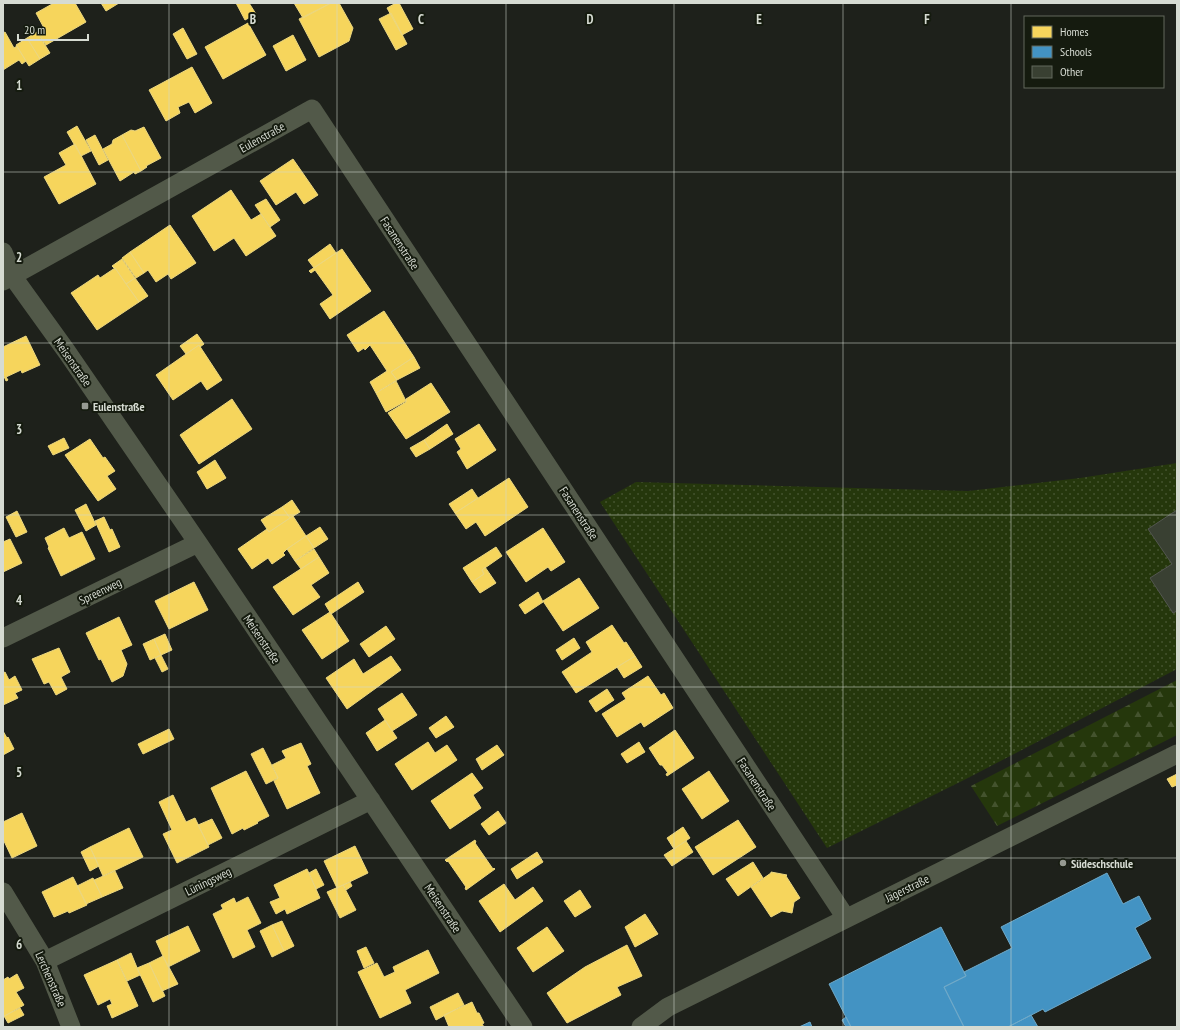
<svg xmlns="http://www.w3.org/2000/svg" width="1180" height="1030" font-family="'PT Sans Narrow',sans-serif">
<style>
.green{fill:url(#green-dots)}
.forest{fill:url(#forest-firs)}
.homes{fill:#f6d55c;stroke:#ecd77f}
.schools{fill:#4393c3;stroke:#6fa9c8}
.building{fill:#394032;stroke:#535650}
.lines{fill:none;stroke-linecap:round;stroke-linejoin:round}
.minor{stroke:#525949;stroke-width:19}
.grid{fill:none;stroke:#d6dbd2;stroke-width:1;stroke-opacity:0.55}
.poi-dot{fill:#969a92;stroke:#151b0f;stroke-width:1.5}
.labels{text-anchor:middle;dominant-baseline:central;stroke-width:4;stroke-linejoin:round;paint-order:stroke}
.street-label{font-size:12px;fill:#d6dbd2;stroke:#151b0f}
.poi-label{font-size:12px;font-weight:bold;fill:#d6dbd2;stroke:#151b0f;text-anchor:start}
.grid-label{font-size:13px;text-anchor:middle;font-weight:bold;fill:#d6dbd2;stroke:#151b0f;stroke-width:4;stroke-linejoin:round;paint-order:stroke}
</style>
<defs>
<pattern id="green-dots" width="8" height="8" patternUnits="userSpaceOnUse"><rect width="8" height="8" fill="#25370c"/><path d="M2 2h.1M6 6h.1" fill="none" stroke="#44532e" stroke-width="1.8" stroke-linecap="round"/></pattern>
<pattern id="forest-firs" width="22" height="20" patternUnits="userSpaceOnUse"><rect width="22" height="20" fill="#25370c"/><path d="M5 1l3.5 6h-7zM16 11l3.5 6h-7z" fill="#44532e"/></pattern>
</defs>
<rect width="100%" height="100%" fill="#1e211b"/>
<path class="green" d="M1177,463v206l-211,110 -139,69 -227,-346 36,-20 332,9 112,-13z"/>
<path class="forest" d="M1177,680v55l-180,91 -26,-40z"/>
<path class="homes" d="M54,3h21l11,19 -40,23 -9,-13 7,-4 -8,-15z
M101,3h18l-13,8z
M236,3h13l7,11 -11,6z
M294,3h37l-28,15z
M331,3h8l14,25 -4,13 -30,16 -20,-38z
M396,3h3l14,26 -11,6 -15,-27z
M391,13l16,31 -11,6 -17,-31z
M248,23l18,32 -43,24 -18,-32z
M183,28l14,26 -10,5 -14,-25z
M5,32l9,16 3,-2 9,15 -4,3 -3,-4 -16,10v-37z
M37,32l13,21 -10,6 -13,-21z
M293,35l13,25 -20,11 -13,-25z
M27,38l13,21 -11,7 -13,-21z
M192,67l20,36 -17,10 -6,-11 -11,5 2,6 -14,8 -17,-31z
M77,126l14,25 -10,5 -14,-24z
M144,127l17,31 -15,8 1,1 -6,4 -19,-36 9,-5 4,1z
M95,135l13,25 -9,5 -13,-25z
M122,135l19,36 -6,3 -1,-2 -14,9 -17,-32 9,-5 1,-4z
M75,144l21,40 -37,20 -15,-27 22,-12 -7,-12z
M293,159l25,36 -14,9 -8,-12 -20,13 -16,-24z
M231,190l20,30 10,-6 15,22 -30,20 -12,-18 -20,13 -22,-35z
M266,199l14,21 -10,7 -15,-22z
M170,225l26,38 -25,16 -3,-5 -12,8 -8,-12 -4,3 -14,-21z
M330,244l6,9 -22,15 -6,-8z
M342,249l29,42 -41,28 -10,-15 13,-9 -18,-25 -4,3 -2,-2z
M130,252l14,21 -8,5 -14,-20z
M122,259l13,19 -9,6 -11,-16h-1l-2,-2z
M115,268l24,34 -42,28 -26,-37 27,-18 2,3z
M135,278l13,18 -9,6 -13,-18z
M384,311l30,46 -23,15 6,8 -21,13 -6,-11 17,-11 -17,-26 -5,5 -1,-2 -6,4 -11,-17z
M197,334l7,10 -4,3 -1,-2 -13,9 -6,-8z
M26,336l14,29 -18,8 -1,-3 -15,7 2,3 -2,1 -3,-7v-27z
M199,345l23,35 -15,10 -6,-9 -28,19 -17,-25z
M414,357l6,11 -23,12 -6,-8z
M396,381l10,20 -20,11 -10,-19z
M431,383l19,29 -44,27 -18,-26 18,-11v-3z
M232,399l20,30 -53,35 -19,-29z
M447,424l6,10 -23,15 -6,-9z
M479,424l17,26 -29,19 -10,-17 4,-3 -6,-10z
M64,438l5,10 -16,7 -5,-9z
M90,439l13,19 2,-1 10,14 -8,5 9,13 -18,12 -33,-46z
M424,440l6,9 -14,8 -6,-9z
M215,460l11,18 -19,11 -10,-17z
M509,478l19,29 -43,29 -9,-14 -10,7 -11,-16z
M472,489l6,9 -23,15 -6,-9z
M292,500l8,12 -10,6 -8,-11z
M86,504l10,21 -10,6 -11,-21z
M282,507l8,11 -21,14 -8,-12z
M17,511l10,21 -11,5 -10,-20z
M293,516l13,20 -19,13 -4,4 2,2 -13,9 -4,-6 -16,11 -14,-20 29,-20 2,3z
M104,517l6,13 2,-1 8,18 -11,5 -14,-31z
M320,527l8,12 -14,9 -8,-12z
M64,528l5,10 13,-6 13,27 -34,17 -13,-28 1,-1 -4,-9z
M543,528l22,34 -14,9 -3,-4 -22,15 -20,-30z
M306,536l8,12 -19,13 -8,-12z
M10,539l12,24 -19,9v-30z
M496,547l6,9 -20,14 2,4 -12,8 -9,-14z
M314,549l5,8 -18,12 -6,-8z
M319,557l10,16 -18,12 9,12 -27,18 -20,-28z
M485,567l11,16 -16,10 -8,-11 12,-8 -2,-4z
M579,578l20,30 -36,23 -20,-30z
M194,582l14,28 -39,19 -14,-28z
M358,582l6,10 -33,22 -6,-10z
M538,592l5,10 -18,12 -6,-9z
M330,612l19,29 -27,18 -20,-29z
M119,617l13,28 -11,5 6,14 -4,12 -11,6 -11,-23 -2,1 -13,-27z
M612,625l12,18 2,-1 9,14 -59,37 -14,-21 30,-20 -6,-10z
M386,626l9,13 -26,18 -9,-13z
M165,634l7,16 -11,5 -7,-16z
M574,638l6,10 -18,12 -6,-10z
M154,639l7,16 -11,5 -7,-16z
M59,648l11,24 -9,5 6,12 -11,6 -7,-13 -5,2 -12,-25z
M161,655l7,14 -6,3 -7,-14z
M391,656l10,14 -54,39 -21,-31 28,-19 9,15z
M635,656l7,11 -18,11 -7,-11z
M5,672l4,8 6,-4 7,14 -7,3 3,5 -15,7v-32z
M648,676l13,19 3,-2 9,15 -29,19 -3,-5 -24,15 -15,-23 24,-15 -4,-6z
M607,689l7,11 -18,12 -7,-11z
M402,693l15,22 -25,16 -14,-22z
M446,716l8,11 -18,11 -7,-10z
M385,720l12,18 -20,13 -11,-18z
M169,729l5,10 -31,15 -5,-10z
M675,730l19,28 -27,18 -1,-2 2,-1 -6,-8h-2l-11,-17z
M3,731l4,7 1,-1 6,12 -11,6z
M428,742l7,11 12,-8 10,15 -45,30 -17,-26z
M639,742l6,10 -18,11 -6,-9z
M301,743l10,21 -4,2 13,27 -33,16 -13,-28 4,-3 -6,-13 14,-7 -4,-7z
M497,745l7,10 -22,15 -6,-11z
M263,748l15,30 -12,6 -15,-30z
M246,771l23,45 -12,6 1,1 -14,7 -1,-2 -11,6 -21,-46z
M709,771l20,30 -27,18 -20,-30z
M472,773l11,15 -10,7 8,13 -31,21 -19,-28z
M1177,774v11l-5,2 -5,-8z
M173,795l13,27 9,-4 14,29 -32,16 -14,-29 9,-4 -13,-28z
M498,811l8,12 -17,12 -8,-11z
M22,813l15,33 -25,12 -9,-19v-17z
M212,819l10,19 -14,7 -10,-20z
M738,820l18,27 -43,28 -18,-28z
M683,827l7,11 -16,11 -7,-11z
M129,828l14,29 -40,19 -13,-29z
M475,840l1,2 -1,1 18,26 1,-1 1,1 -29,21 -1,-2 1,-1 -18,-26 -1,1 -2,-2z
M686,841l7,11 -21,14 -8,-11z
M355,846l13,27 -31,15 -13,-27z
M90,847l9,19 -9,5 -9,-19z
M537,852l6,10 -26,17 -6,-10z
M753,862l10,16 -25,18 -12,-17z
M307,869l13,29 -33,16 -2,-5 -9,5 -6,-12 10,-4 -6,-13z
M316,869l8,16 -8,4 -7,-16z
M115,871l8,17 -21,9 -8,-17z
M771,872l16,3 -1,1 14,22 -6,4 -2,11 -10,-2 -11,6 -20,-30 20,-14z
M73,877l14,28 -18,8 -1,-2 -14,6 -12,-25z
M93,878l9,19 -16,7 -9,-18z
M350,882l2,4 -6,4 -3,-5z
M504,884l11,16 18,-13 10,14 -43,31 -21,-31z
M343,885l13,25 -16,8 -13,-26z
M580,890l11,17 -16,10 -11,-16z
M248,897l13,26 -14,7 8,17 -22,11 -20,-44 10,-5 -2,-4 13,-7 2,5z
M645,914l13,20 -23,13 -10,-20z
M282,921l12,25 -10,5 -12,-26z
M272,925l12,26 -12,6 -12,-26z
M188,926l12,25 -32,16 -12,-26z
M547,927l17,24 -31,21 -16,-24z
M627,945l15,31 -25,11 4,8 -54,28 -20,-30 38,-26z
M366,947l8,16 -10,5 -7,-17z
M428,950l11,23 -34,17 6,13 -31,15 -22,-46 19,-9 7,14 11,-5 -2,-5z
M131,953l9,22 -13,6 -10,-21z
M163,956l15,28 -16,7 -13,-28z
M117,960l21,46 -26,12 -5,-12 5,-2 -2,-5 -12,6 -14,-30z
M149,963l16,33 -12,6 -16,-34z
M17,974l7,14 -8,4 8,13 -21,12v-37l5,-3 1,2z
M458,993l6,12 -28,15 -6,-13z
M472,1002l5,11h2l5,10 -2,1 2,3h-35l-5,-12z
M20,1008l4,7 -16,8 -4,-7z"/>
<path class="schools" d="M1107,873l16,31 16,-8 12,23 -16,9 16,30 -106,54 -2,-3 -35,18h-44l-20,-40 22,-11 -2,-4 48,-24 -11,-21z
M941,927l25,49 -22,11 20,40h-113l-22,-43z
M1031,1015l7,12h-30z
M846,1017l5,10h-5l-4,-7z
M810,1022l2,5h-13z"/>
<path class="building" d="M1177,510v101l-4,2 -23,-35 22,-14 -24,-35z"/>
<g class="lines">
<path class="minor" d="M3,252l10,25 54,75 131,191 325,484
M3,281l309,-172 534,809
M3,638l195,-95
M3,892l42,69 26,66
M45,961l326,-161
M641,1027l27,-20 509,-253"/>
</g>
<path class="grid" d="M169,3v1024M337,3v1024M506,3v1024M674,3v1024M843,3v1024M1011,3v1024M3,172h1174M3,343h1174M3,515h1174M3,687h1174M3,858h1174"/>
<g class="poi-dot">
<rect x="81" y="402" width="8" height="8" rx="2"/>
<circle cx="1063" cy="863" r="4"/>
</g>
<g class="labels">
<g class="street-label">
<text transform="translate(262 137) rotate(-29)">Eulenstraße</text>
<text transform="translate(400 243) rotate(57)">Fasanenstraße</text>
<text transform="translate(73 362) rotate(55)">Meisenstraße</text>
<text transform="translate(579 513) rotate(57)">Fasanenstraße</text>
<text transform="translate(100 591) rotate(-26)">Spreenweg</text>
<text transform="translate(262 639) rotate(56)">Meisenstraße</text>
<text transform="translate(757 784) rotate(57)">Fasanenstraße</text>
<text transform="translate(208 881) rotate(-26)">Lüningsweg</text>
<text transform="translate(907 888) rotate(-26)">Jägerstraße</text>
<text transform="translate(443 908) rotate(56)">Meisenstraße</text>
<text transform="translate(51 979) rotate(66)">Lerchenstraße</text>
</g>
<g class="poi-label">
<text x="93" y="406">Eulenstraße</text>
<text x="1071" y="863">Südeschschule</text>
</g>
</g>
<g class="grid-label">
<text x="253" y="24">B</text>
<text x="421" y="24">C</text>
<text x="590" y="24">D</text>
<text x="759" y="24">E</text>
<text x="927" y="24">F</text>
<text x="19" y="90">1</text>
<text x="19" y="262">2</text>
<text x="19" y="434">3</text>
<text x="19" y="605">4</text>
<text x="19" y="777">5</text>
<text x="19" y="949">6</text>
</g>
<rect width="1180" height="1030" fill="none" stroke="#d6dbd2" stroke-width="8"/>
<rect x="1024" y="16" width="140" height="72" fill="#151b0f" stroke="#62685d"/>
<rect x="1032" y="26" width="20" height="12" fill="#f6d55c" stroke="#62685d"/>
<text x="1060" y="36" font-size="12" fill="#d6dbd2">Homes</text>
<rect x="1032" y="46" width="20" height="12" fill="#4393c3" stroke="#62685d"/>
<text x="1060" y="56" font-size="12" fill="#d6dbd2">Schools</text>
<rect x="1032" y="66" width="20" height="12" fill="#394032" stroke="#62685d"/>
<text x="1060" y="76" font-size="12" fill="#d6dbd2">Other</text>
<path d="M18 34v6h70v-6" fill="none" stroke="#d6dbd2" stroke-width="2"/>
<text x="24" y="34" font-size="12" fill="#d6dbd2" stroke="#151b0f" stroke-width="3" paint-order="stroke">20 m</text>
</svg>
